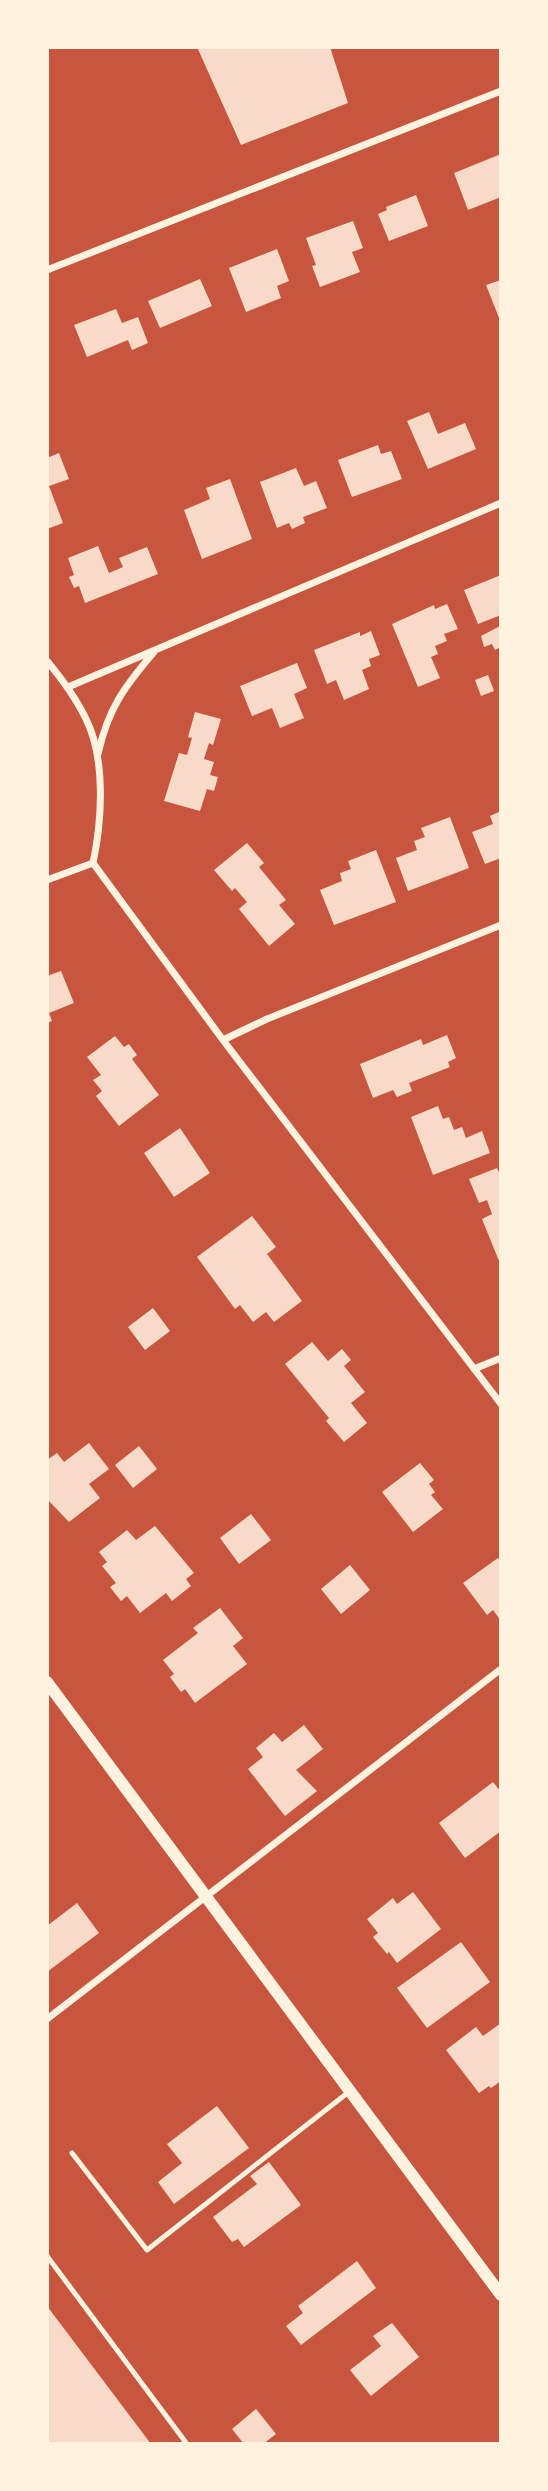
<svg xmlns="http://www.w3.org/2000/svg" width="548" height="2491" font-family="Figtree,sans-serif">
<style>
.building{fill:#f7dbc8}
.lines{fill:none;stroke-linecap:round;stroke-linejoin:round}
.service{stroke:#fff3e0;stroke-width:5}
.minor{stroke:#fff3e0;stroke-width:7}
.tertiary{stroke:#fff3e0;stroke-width:12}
</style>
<rect width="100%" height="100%" fill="#c8553d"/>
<path class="building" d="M197,47h133l18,56 -107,42z
M501,154v43l-33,13 -14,-37z
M416,195l12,31 -39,15 -11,-27 9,-4 -1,-3z
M353,221l10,27 -11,4 8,20 -40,15 -8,-21 4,-1 -10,-27z
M277,249l12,32 -12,5 4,12 -35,14 -17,-44z
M200,279l12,27 -52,22 -12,-27z
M501,280v43l-15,-38z
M116,309l6,14 16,-6 10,26 -16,7 -4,-10 -41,17 -13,-32z
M429,412l9,22 27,-11 11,26 -48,20 -21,-48z
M378,445l3,9 10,-3 11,28 -50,18 -14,-37z
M59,453l10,26 -20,7 14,37 -16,6v-71z
M296,468l8,18 12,-5 11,27 -24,9 2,6 -13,6 -3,-6 -12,5 -17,-46z
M230,479l22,60 -50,20 -18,-49 26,-11 -4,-11z
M98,546l11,27 14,-6 -4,-9 28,-11 11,27 -73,29 -6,-17 -5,2 -5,-11 5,-2 -6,-17z
M501,575v40l-23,9 -14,-34z
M447,604l11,25 -14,5 3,7 -12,5 3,8 -7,3 9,21 -22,9 -26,-63 42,-19 1,4z
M500,626l1,21 -6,3 -3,-6 -8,3 -3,-11z
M371,631l9,24 -11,4 2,7 -9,4 7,19 -25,11 -8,-20 -9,4 -13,-34 46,-18v4z
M297,663l10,25 -13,6 10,24 -24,10 -8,-20 -20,8 -12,-30z
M488,675l6,16 -13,5 -6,-16z
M195,712l26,7 -8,26 -4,-2 -5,16 10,3 -4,13 8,2 -4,14 -7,-2 -7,22 -36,-10 15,-48 8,2 5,-17 -4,-1z
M501,811v47l-16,6 -13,-32 21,-8 -3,-8z
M450,817l19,51 -61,23 -12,-33 21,-8 -3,-9 11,-4 -4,-9z
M247,843l17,20 -5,4 27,33 -7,5 16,19 -26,22 -30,-37 8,-7 -12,-14 -3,3 -18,-21z
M376,850l20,52 -62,23 -14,-35 22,-9 -2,-8 11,-4 -3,-8z
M61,971l13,32 -25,10 3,8 -5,2v-47z
M447,1035l9,23 -8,4 2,5 -41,16 3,8 -15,6 -4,-7 -20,8 -13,-34 61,-25 2,6z
M115,1036l9,11 5,-3 8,11 -5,4 27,36 -40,31 -23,-30 6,-5 -9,-11 8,-5 -14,-18z
M438,1106l5,13 6,-2 5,13 8,-3 4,11 16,-7 8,22 -57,22 -22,-58z
M180,1128l30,45 -36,24 -30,-44z
M497,1168l4,9v89l-19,-47 10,-5 -5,-14 -8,3 -10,-24z
M252,1216l24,31 -9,7 35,47 -28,21 -8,-10 -13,10 -13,-17 -5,4 -38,-52z
M153,1308l17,23 -25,19 -17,-23z
M312,1342l16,19 14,-12 9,11 -7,6 21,26 -14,11 16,20 -23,19 -18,-21 3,-3 -44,-54z
M89,1443l20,26 -20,15 11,14 -31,24 -22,-23v-39l10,-7 7,9z
M139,1446l18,23 -24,19 -18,-23z
M420,1463l14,17 -5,4 6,8 -4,3 12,14 -30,23 -31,-40z
M251,1514l20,26 -32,24 -19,-26z
M155,1526l39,47 -8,6 5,7 -19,15 -6,-8 -26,20 -13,-17 -6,5 -11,-14 6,-4 -14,-17 5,-4 -8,-10 28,-22 9,10z
M498,1558l3,4v59l-8,-11 -6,5 -24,-32z
M350,1565l20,25 -29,24 -20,-25z
M220,1608l23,30 -10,8 14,18 -52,39 -10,-14 -4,3 -11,-15 4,-3 -11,-14 35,-27 -5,-5z
M304,1725l19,24 -27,21 21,21 -32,25 -37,-47 15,-12 -7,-9 18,-15 8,9z
M493,1782l8,10v39l-36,27 -26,-35z
M413,1892l28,37 -44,34 -8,-11 -2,2 -14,-17 5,-4 -11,-14 26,-21 4,6z
M77,1903l22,30 -52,39v-46z
M461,1942l29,40 -63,46 -30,-40z
M501,2023v58l-10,7 -2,-2 -10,7 -33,-43 30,-23 7,9z
M217,2106l32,42 -75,56 -16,-22 24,-19 -15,-19z
M269,2162l32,43 -57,42 -6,-8 -6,3 -19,-25 44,-33 -7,-8z
M357,2261l19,27 -75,57 -15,-19 17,-13 -5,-7z
M47,2306l104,138h-104z
M392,2323l27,34 -48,39 -21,-26 31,-24 -8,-10z
M256,2409l20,25 -13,10h-19l-12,-15z"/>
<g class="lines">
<path class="service" d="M72,2153l75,97 203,-159
M47,2256l140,188"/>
<path class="minor" d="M47,270l454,-179
M47,661c15,18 29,37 39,58 20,40 16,102 7,144l130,177 278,364
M68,687l433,-184
M98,754c10,-45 26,-67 56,-102
M47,880l46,-17
M223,1040l44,-21 234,-94
M474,1369l27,-11
M47,2019l454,-350"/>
<path class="tertiary" d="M47,1682l454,613"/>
</g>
<rect width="548" height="2491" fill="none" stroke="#fff3e0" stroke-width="98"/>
</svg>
